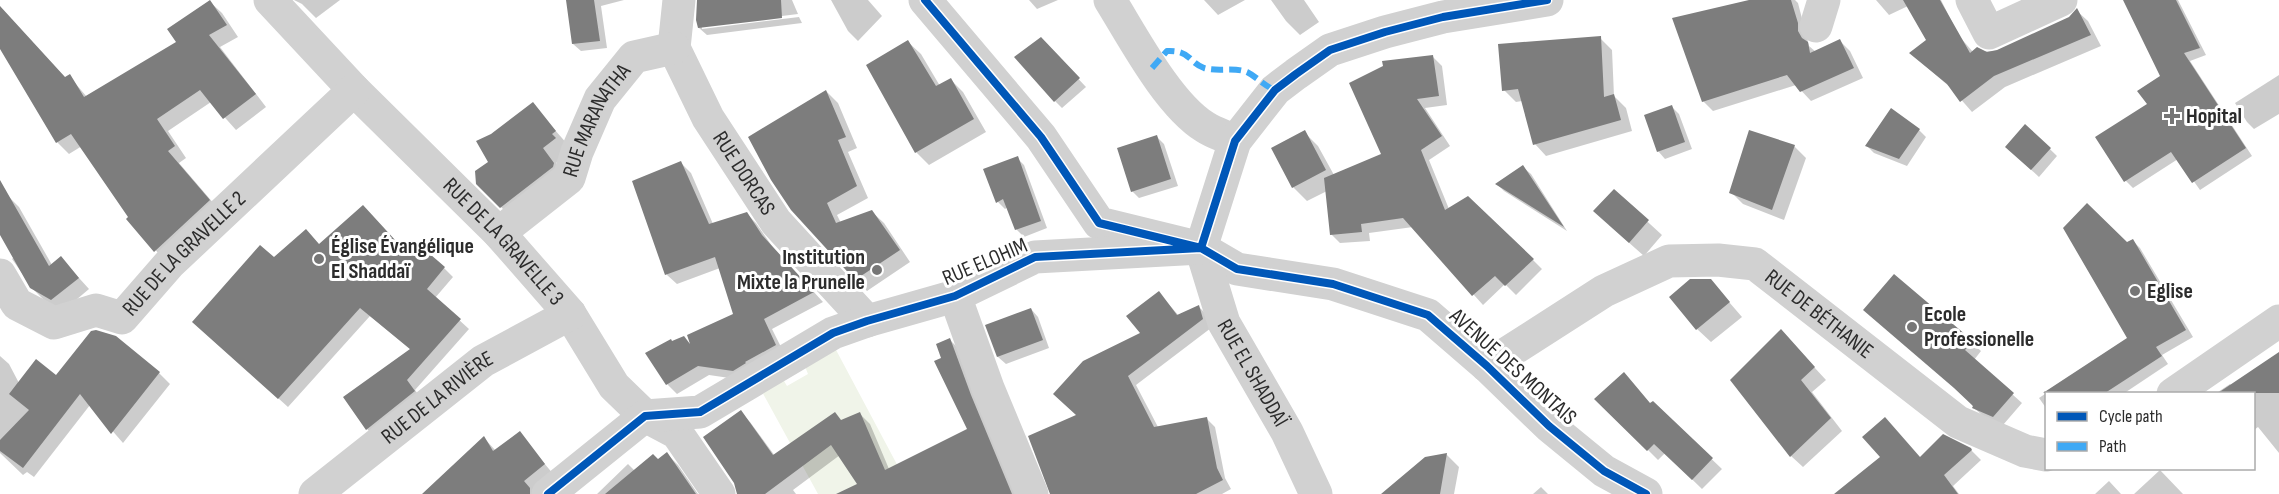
<svg xmlns="http://www.w3.org/2000/svg" width="2279" height="494" font-family="'Sofia Sans Condensed',sans-serif">
<style>
.green{fill:#f0f4e9}
.shadow{fill:#0003}
.building{fill:#7d7d7d}
.lines{fill:none;stroke-linecap:round;stroke-linejoin:round}
.minor{stroke:#d1d1d1;stroke-width:33}
.quiet{stroke:#3fa9f5;stroke-width:6;stroke-dasharray:12 6;stroke-linecap:butt}
.cycleway-casing{stroke:#fff;stroke-width:11}
.cycleway{stroke:#0057b8;stroke-width:8}
.poi-dot{fill:#767676;stroke:#fff;stroke-width:2}
.labels{text-anchor:middle;dominant-baseline:central;stroke-width:6;stroke-linejoin:round;paint-order:stroke}
.poi-label{font-size:22px;font-weight:bold;fill:#2c2c2c;stroke:#fff;text-anchor:start}
.street-label{font-size:22px;fill:#2c2c2c;stroke:#fff}
</style>
<rect width="100%" height="100%" fill="#fff"/>
<path class="green" d="M835,348l74,139 -5,7h-86l-58,-106 21,-12 6,10 21,-12 -4,-10z"/>
<path class="shadow" d="M294,0h46l-24,18 -14,-14z
M568,0h56l-23,6 6,42 -26,3 -8,-7z
M698,0h94l6,14 -96,12v3l97,-12 3,6 -95,12 -8,-7z
M831,0h37l14,16 -24,25 -10,-10z
M1029,0h29l-21,9z
M1204,0h41l-27,15z
M1271,0h33l15,22 -19,13 -14,-14z
M1756,0h39l3,3 11,43 7,6 24,-11 10,10 13,27 -52,23 -15,-16 -83,26 -10,-10z
M1876,0h65l18,36 14,16 24,-1 73,-33 7,-7 11,10 13,25 -96,41 -33,25 -21,-24 -29,-25 6,-22 -20,-35 -19,9z
M2139,0h39l28,55 -16,6 62,95 -52,34 -22,-31 -45,29 -7,-7 -29,-43 52,-33 13,-29z
M210,2l12,11 16,24 -18,10 46,60 -30,23 -25,-28 -43,29 18,27 -7,5 42,49 -54,51 -39,-44 2,-2 -48,-71 -13,8 -12,-12 -57,-96v-28l65,61 4,-3 18,21 91,-55z
M1600,38l12,12 2,46 12,12 6,23 -86,25 -11,-12 -13,-43 -6,1 -12,-12z
M1041,39l45,48 -24,21 -7,-7z
M908,42l13,12 19,32 11,-6 12,12 23,40 -57,33 -13,-13z
M1433,57l9,9 5,39 -22,3 25,38 -21,14 20,49 84,51 9,9 -26,26 -11,-11 -22,21 -70,-78 -44,6 1,8 -30,2 -9,-9 -4,-43 -20,10 -14,-14 11,-55 14,14 16,29 49,-20z
M2279,75v39l-25,15 -7,-7 -12,-19z
M826,91l12,12 19,45 -9,4 20,46 -31,17 4,8 31,-11 12,11 26,39 -43,29 -75,-81z
M532,104l37,42 -1,7 -12,10 11,15 -52,43 -38,-38 13,-20 2,-28z
M1672,107l7,7 13,35 -27,10 -7,-8z
M2026,126l31,30 -18,21 -25,-23z
M1919,130l7,7 -19,29 -33,-13 -7,-7z
M1157,137l7,7 14,42 -39,12 -7,-7z
M1794,146l12,12 -22,62 -41,-16 -12,-12z
M1017,158l7,7 23,63 -23,9 -8,-8 -8,-22 -3,2 -7,-7z
M681,163l10,10 22,51 33,-11 10,10 16,23 51,56 -51,27 13,26 -42,25 -34,-5 -32,19 -10,-10 6,-41 20,4 42,-33 -15,-46 -43,16 -10,-9 -33,-93z
M1523,167l8,7 36,57 -63,-40 -7,-7z
M1614,191l48,44 -18,21 -35,-31z
M8,196l11,11 33,58 9,-7 28,31 -26,22 -17,-9 -12,-12 -22,-31 2,-2 -14,-25v-31z
M2133,241l7,7 53,89 -31,18 6,9 -45,30h-77v14l-7,-10 90,-60 -2,-94z
M320,245l88,10 36,13 9,9 -18,21 34,31 -54,61 8,11 -47,37 -9,-9 44,-79 -41,-34 -82,91 -85,-76 71,-72z
M1894,276l78,67 9,8 -7,9 48,43 -19,22 -20,-9 -9,-8z
M1710,280l32,37 -31,25 -14,-13z
M1159,293l20,23 19,-10 9,9 4,13 -75,57 22,42 48,-9 9,9 10,51 6,11 -9,5h-169l25,-78 64,-82z
M1031,309l7,8 11,31 -43,16 -8,-7 -11,-31z
M950,340l10,10 56,144h-151l-25,-39 -47,35 3,4h-49l-7,-82 10,10 25,34 85,-42 10,10 19,45 80,-40 -26,-70z
M1792,343l34,37 -14,12 30,39 -39,36 -12,-11 -59,-76z
M2279,354v99l-21,-26 -4,3v-36h-39l15,-10 2,2z
M0,356l9,8 10,19 37,-6 103,-4 11,11 -47,59 -33,-38 -56,72 -7,-5 -4,3 -23,-22z
M1597,399l54,6 2,-2 69,66 -20,20 -37,-36 -7,7z
M519,433l35,42 -19,19h-111l60,-56 12,13z
M1970,449l11,11 -28,26 6,8h-124l85,-36z
M667,454l11,11 20,29h-101l31,-30 7,7 23,-10z
M1446,454l13,13 -5,27h-70z
M2160,470l23,24h-49z
M2109,481l12,13h-26z
M1541,487l7,7h-15z"/>
<path class="building" d="M210,0l17,25 -18,10 47,59 -33,25 -23,-29 -43,29 18,27 -7,5 42,49 -56,52 -28,-33 2,-2 -57,-83 -15,9 -56,-94v-43l65,71 5,-3 14,23 92,-55 -9,-13z
M566,0h28l6,41 -28,3z
M697,0h84l1,18 -84,10 -2,-8z
M1749,0h42l7,23v8l4,7 6,4 2,11 30,-14 14,29 -54,24 -13,-17 -85,27 -30,-84z
M1903,0h37l30,53 7,-6 10,5 10,-2 72,-33 8,-9 14,27 -97,41 -34,26 -13,-18 -38,-31 17,-13z
M2123,0h53l24,48 -16,5 62,95 -54,35 -21,-31 -47,30 -29,-45 52,-33 -10,-13 23,-15z
M1601,36l3,61 10,-3 7,26 -88,25 -15,-56 -16,2 -4,-47z
M1041,37l39,41 -26,24 -40,-45z
M908,40l28,46 15,-8 23,41 -59,34 -49,-88z
M1433,55l6,41 -22,3 25,37 -21,14 24,60 23,-14 66,63 -29,27 -10,-10 -23,20 -69,-78 -42,6 1,8 -32,3 -6,-57 57,-24 -32,-71 34,-17 -1,-5z
M826,90l20,47 -8,3 19,46 -30,17 9,20 36,-13 28,40 -45,30 -64,-70 -20,-30 -23,-43z
M533,102l23,29 -4,3 4,4 -13,10 11,15 -1,4 -53,41 -24,-24 -1,-13 13,-9 -12,-21 15,-7z
M1672,105l13,37 -28,10 -13,-37z
M1891,108l29,21 -21,30 -34,-13z
M2025,124l26,24 -20,22 -26,-23z
M1305,130l21,40 -34,18 -21,-40z
M1749,130l46,15 -23,65 -43,-17z
M1157,135l14,44 -40,13 -14,-44z
M1018,156l23,65 -26,9 -12,-31 -7,4 -13,-34z
M681,161l28,63 38,-12 15,23 52,57 -50,27 12,26 -31,17 1,1 -13,8 -35,-5 -32,19 -21,-32 26,-14 1,2 12,-5 6,8 -3,-9 46,-21 -18,-57 -50,18 -33,-94z
M1523,165l41,62 -69,-43z
M0,180l49,86 12,-10 18,22 -28,22 -21,-12 -30,-53z
M1614,189l35,31 -20,23 -36,-32z
M2087,203l40,39 6,-3 53,91 -30,17 6,9 -57,37h-62l84,-55 -64,-110z
M363,205l44,48 9,-11 29,25 -18,22 34,30 -54,61 8,11 -49,39 -23,-33 67,-48 -50,-41 -82,91 -86,-77 68,-77 14,12 32,-28 13,15z
M1894,274l79,67 -8,9 49,43 -21,24 -21,-9 1,-2 -19,-18 -91,-78z
M1690,279h21l19,23 -34,28 -27,-33z
M1159,291l18,24 22,-10 4,14 -75,57 26,51 53,-10 10,51 6,12 -27,14h-146l-22,-58 48,-21 -23,-21 30,-33 57,-28 -14,-17z
M1031,308l12,32 -46,17 -12,-32z
M1781,329l34,38 -14,13 30,38 -41,39 -60,-77z
M96,330l20,6 44,36 -49,62 -31,-40 -57,74 -23,-17v-11l29,-30 -20,-16 27,-35 20,16 35,-44z
M950,338l21,57 41,99h-176l21,-10 -26,-39 -66,49h-28l-3,-11 -31,-46 38,-27 32,45 62,-43 6,8 19,-8 25,58 82,-41 -33,-68 7,-3 -5,-14z
M2279,352v41h-61z
M1624,372l26,31 3,-2 60,57 -21,22 -38,-36 -7,7 -53,-52z
M1885,417l35,40 23,-23 28,14 1,2 -28,25 14,19h-124l46,-37 -18,-20z
M520,431l25,33 -21,17 6,7v6h-108l62,-58 9,15z
M667,452l29,42h-91l48,-40 5,5z
M1447,453l-7,41h-59l44,-37z"/>
<g class="lines">
<g class="minor">
<path id="s1" d="M270,0l84,90 145,143 71,81 44,72 31,30 32,17 42,61"/>
<path id="s2" d="M679,0l-5,48 34,70 68,104 91,99"/>
<path d="M925,0l116,137 58,86 102,25 36,21 96,15 95,31 59,51 62,60 55,45 42,23"/>
<path d="M1110,0c23,37 58,104 95,127 9,6 20,9 30,14"/>
<path d="M1972,0l17,33 72,-33"/>
<path d="M1816,26l8,-26"/>
<path id="s3" d="M499,233l70,-55 8,-26 23,-53 34,-42 40,-9"/>
<path id="s4" d="M1201,248l23,75 63,109 29,62"/>
<path id="s5" d="M0,275l17,29 37,19 42,-13 26,8 48,-55 184,-173"/>
<path d="M955,296l33,92 44,106"/>
<path id="s6" d="M1487,366l117,-75 65,-30 49,-1 37,4 203,158 67,29 21,4"/>
<path d="M2173,394l106,-73"/>
<path id="s7" d="M315,494l168,-133 87,-47"/>
<path d="M548,494l97,-78 55,-4 133,-79 34,-12 88,-25 80,-39 166,-9 34,-107 40,-51 21,-16 34,-24 55,-18 58,-15 104,-17"/>
</g>
<path class="quiet" d="M1152,68l15,-17c24,-1 21,11 37,17 14,4 30,-1 43,4 10,5 17,14 28,18"/>
<defs>
<path id="cycleway" d="M925,0l116,137 58,86 102,25 36,21 96,15 95,31 59,51 62,60 55,45 42,23
M548,494l97,-78 55,-4 133,-79 34,-12 88,-25 80,-39 166,-9 34,-107 40,-51 21,-16 34,-24 55,-18 58,-15 104,-17"/>
</defs>
<use href="#cycleway" class="cycleway-casing"/>
<use href="#cycleway" class="cycleway"/>
</g>
<g class="poi-dot">
<path d="M2169 107h6v6h6v6h-6v6h-6v-6h-6v-6h6z"/>
<circle cx="319" cy="259" r="6"/>
<circle cx="877" cy="270" r="6"/>
<circle cx="2135" cy="291" r="6"/>
<circle cx="1912" cy="327" r="6"/>
</g>
<g class="labels">
<g class="poi-label">
<text x="2186" y="116">Hopital</text>
<text x="331" y="246">Église Évangélique<tspan x="331" dy="25">El Shaddaï</tspan></text>
<text x="865" y="257" text-anchor="end">Institution<tspan x="865" dy="25">Mixte la Prunelle</tspan></text>
<text x="2147" y="291">Eglise</text>
<text x="1924" y="314">Ecole<tspan x="1924" dy="25">Professionelle</tspan></text>
</g>
<g class="street-label">
<text stroke="none"><textPath href="#s3" startOffset="153">RUE MARANATHA</textPath></text>
<text stroke="none"><textPath href="#s2" startOffset="192">RUE DORCAS</textPath></text>
<text stroke="none"><textPath href="#s1" startOffset="336">RUE DE LA GRAVELLE 3</textPath></text>
<text stroke="none"><textPath href="#s5" startOffset="236">RUE DE LA GRAVELLE 2</textPath></text>
<text transform="translate(985 262) rotate(-23)">RUE ELOHIM</text>
<text stroke="none"><textPath href="#s6" startOffset="378">RUE DE BÉTHANIE</textPath></text>
<text transform="translate(1513 367) rotate(42)">AVENUE DES MONTAIS</text>
<text stroke="none"><textPath href="#s4" startOffset="136">RUE EL SHADDAÏ</textPath></text>
<text stroke="none"><textPath href="#s7" startOffset="156">RUE DE LA RIVIÈRE</textPath></text>
</g>
</g>
<rect x="2045" y="392" width="210" height="78" fill="#ffffff" stroke="#ababab" stroke-width="1.5"/>
<rect x="2057" y="412" width="30" height="9" fill="#0057b8" stroke="#ababab" stroke-width="1.5"/>
<text x="2099" y="422" font-size="18" fill="#2c2c2c">Cycle path</text>
<rect x="2057" y="442" width="30" height="9" fill="#3fa9f5" stroke="#ababab" stroke-width="1.5"/>
<text x="2099" y="452" font-size="18" fill="#2c2c2c">Path</text>
</svg>
